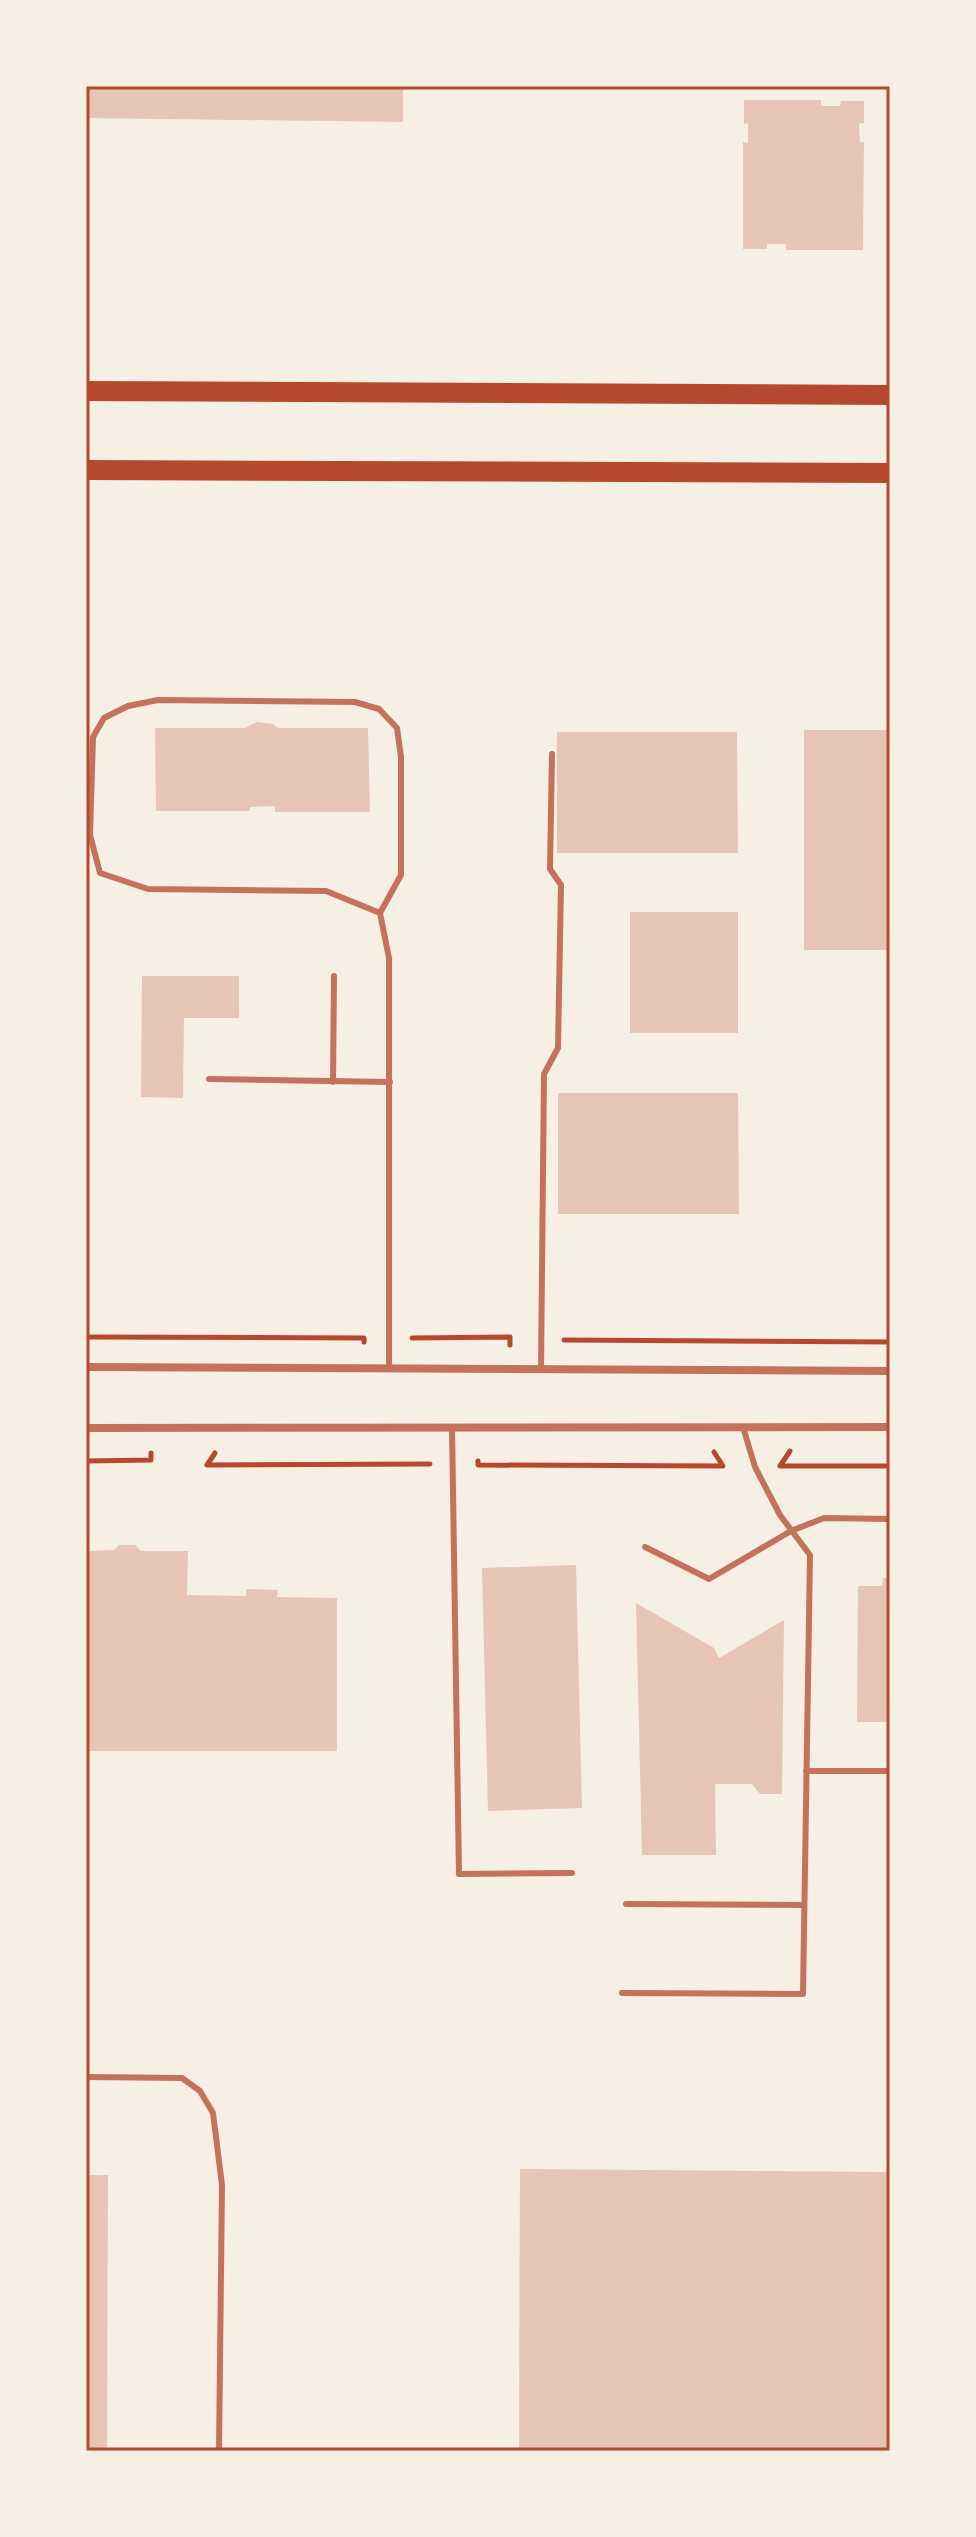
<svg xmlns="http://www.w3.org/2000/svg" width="976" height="2537" font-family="Arial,sans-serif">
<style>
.building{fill:#e6c5b7}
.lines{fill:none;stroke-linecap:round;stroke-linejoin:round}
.path{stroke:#b5482f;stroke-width:5}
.service{stroke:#c5725c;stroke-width:6}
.minor{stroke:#c5725c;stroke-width:8}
.primary{stroke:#b5482f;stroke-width:20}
.neatline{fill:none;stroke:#b5482f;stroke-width:3}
</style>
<rect width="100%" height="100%" fill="#f6efe4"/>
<path class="building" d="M86,86h317v36l-317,-4z
M744,100h77v6h19l1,-5h23v22l-5,1 1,18h4l-1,108h-77v-6h-19v5h-24v-107l5,1v-20l-4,1z
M257,722l16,2 5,4h90l2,84h-95v-6l-25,1v4h-94l-1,-83h90z
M804,730h86v220h-86z
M557,732h180l1,121h-181z
M630,912h108v121h-108z
M142,976h97v42h-55l-1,80 -42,-1z
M558,1093h180l1,121h-181z
M119,1545h16l6,6h47l-1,44 59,1v-7l32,1 -1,7 60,1v153h-251v-200l28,-1z
M576,1565l6,243 -94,3 -6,-243z
M883,1578h7v144h-33l1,-136h24z
M636,1603l78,45 5,10 65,-38 -2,174h-22l-8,-10h-37l1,71h-74z
M520,2169l370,3v279h-371z
M86,2175h22l-1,276h-21z"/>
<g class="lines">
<path class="path" d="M86,1337l278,1v4
M412,1338l98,-1v8
M564,1340l326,2
M790,1451l-10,15h110
M215,1453l-8,12 223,-1
M86,1461l65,-1v-7
M478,1461v4l245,1 -9,-14"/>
<path class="service" d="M380,913l21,-38v-118l-4,-29 -18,-19 -24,-7 -197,-2 -30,6 -24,12 -11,19 -3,98 10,38 48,16 178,2 54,22 9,45v410
M209,1079l181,3
M333,1082l1,-106
M541,1369l3,-295 14,-26 3,-163 -11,-16 2,-115
M452,1427l7,447 113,-1
M645,1547l64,32 82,-48 33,-13 66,1
M806,1771h84
M626,1904l178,1
M622,1993l181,1 7,-439 -30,-40 -25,-48 -12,-40
M86,2077l96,1 18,13 13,22 9,72 -3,266"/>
<path class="minor" d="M86,1367l804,4
M86,1428l804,-1"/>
<path class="primary" d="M86,391l804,4
M86,470l804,3"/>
</g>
<rect width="976" height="2537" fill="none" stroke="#f6efe4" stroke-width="176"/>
<rect x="88" y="88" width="800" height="2361" class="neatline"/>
</svg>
